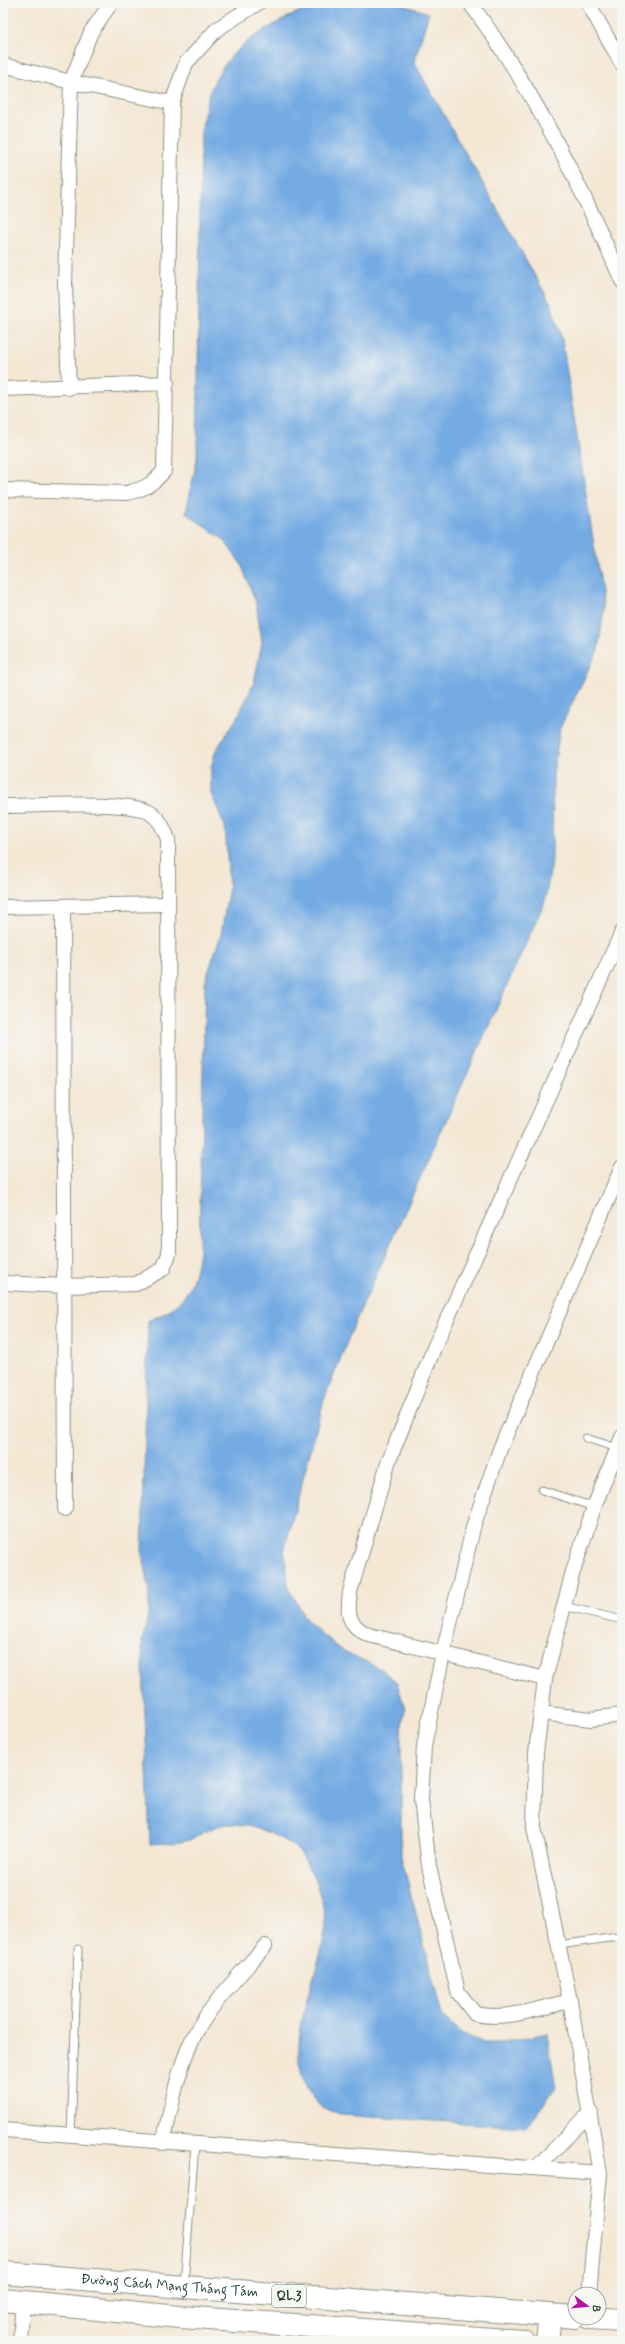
<svg xmlns="http://www.w3.org/2000/svg" width="625" height="2344" font-family="Mynerve,sans-serif">
<style>
.water{fill:#75abe3;stroke:#4a748c}
.lines{fill:none;stroke-linecap:round;stroke-linejoin:round}
.lane-casing{stroke:#8a9284;stroke-width:9}
.street-casing{stroke:#8a9284;stroke-width:16}
.highway-casing{stroke:#8a9284;stroke-width:24}
.lane{stroke:#fff;stroke-width:7}
.street{stroke:#fff;stroke-width:14}
.highway{stroke:#fff;stroke-width:22}
.labels{text-anchor:middle;dominant-baseline:central;stroke-width:3.5;stroke-linejoin:round;paint-order:stroke}
.shield{fill:#f6f6f2;stroke:#60746d;stroke-width:1}
.shield-label{font-size:13px;font-weight:bold;fill:#1f3d34}
.street-label{font-size:14px;fill:#1f3d34;stroke:#f6f6f2}
</style>
<rect width="100%" height="100%" fill="#f6f6f2"/>
<filter id="ink" filterUnits="userSpaceOnUse"><feTurbulence type="fractalNoise" baseFrequency=".025" numOctaves="2"/><feDisplacementMap in="SourceGraphic" scale="8" xChannelSelector="R" yChannelSelector="G"/><feConvolveMatrix kernelMatrix="1 2 1 2 8 2 1 2 1" color-interpolation-filters="sRGB"/></filter>
<filter id="wash" filterUnits="userSpaceOnUse"><feTurbulence type="fractalNoise" baseFrequency=".012" numOctaves="4" result="noise"/><feDisplacementMap in="SourceGraphic" scale="16" xChannelSelector="R" yChannelSelector="G"/><feGaussianBlur stdDeviation="0.9" result="paint"/><feColorMatrix in="noise" values="0 0 0 0 0 0 0 0 0 0 0 0 0 0 0 0 0 1.4 0 .05"/><feComposite in="paint" operator="in"/></filter>
<g filter="url(#wash)">
<rect width="100%" height="100%" fill="#f4e7d4"/>
<path class="water" d="M317,3h80l32,10 -15,49 137,242 11,36 42,270 -6,40 -38,78 -7,45 -1,87 -7,41 -192,426 -29,73 -40,151 5,38 18,32 31,27 43,21 16,14 8,25 -4,25v123l41,159 21,19 21,9h17l46,-10 9,55 -30,39 -185,-12c-6,-2 -15,-4 -19,-8 -50,-46 -5,-122 3,-175 4,-21 -15,-73 -32,-86 -16,-11 -42,-22 -62,-22 -19,0 -30,12 -45,17 -10,3 -25,2 -36,3l-8,-202c10,-39 9,-50 0,-89l6,-232c37,-16 45,-30 51,-70l6,-269 16,-48 8,-47 -4,-61 -14,-32v-26l5,-18 21,-32 17,-35 8,-41 -6,-39 -15,-39 -18,-25 -37,-26 11,-54 4,-327c3,-14 5,-31 11,-45 18,-45 64,-64 105,-84z"/>
</g>
<g filter="url(#ink)">
<g class="lines">
<defs>
<path id="lane" d="M586,1438l31,10
M542,1490l52,17
M564,1606l58,14
M558,1945l60,-8
M71,2136l7,-187
M184,2284l11,-139"/>
<path id="street" d="M470,3c63,86 110,180 152,278
M588,3l34,61
M3,65l68,17 101,21
M69,388l-4,-104 6,-202 20,-50 20,-29
M3,389l164,-6
M3,490l124,3c17,-4 26,-9 37,-22l8,-368 14,-40 31,-34 41,-26
M3,806c30,0 124,-6 146,6 11,7 14,15 19,27l1,415 -6,15 -27,15 -72,2 -61,-3
M63,906l2,603
M3,907l165,-3
M545,1679l-176,-44c-22,-10 -22,-21 -19,-43l38,-129 46,-115 188,-416
M541,1713l50,6 31,-4
M570,2001c-31,7 -63,20 -95,13l-17,-22 -29,-126 -8,-66 3,-54 19,-93 31,-129 26,-75 122,-282
M3,2130l597,43
M163,2143c8,-34 14,-71 29,-103 17,-35 48,-65 73,-94
M536,2168l55,-56
M589,2294l11,-121 -30,-172 -36,-173 2,-75 9,-74 27,-104 22,-68 28,-70
M20,2341l3,-39"/>
<g id="highway">
<path id="s1" d="M3,2273l572,44"/>
<path d="M3,2300l177,17 343,24"/>
<path d="M590,2318l32,2"/>
<path d="M547,2341l3,-26"/>
</g>
</defs>
<use href="#lane" class="lane-casing"/>
<use href="#street" class="street-casing"/>
<use href="#highway" class="highway-casing"/>
<use href="#lane" class="lane"/>
<use href="#street" class="street"/>
<use href="#highway" class="highway"/>
</g>
</g>
<g class="labels">
<rect class="shield" x="272" y="2285" width="34" height="22" rx="3"/>
<g class="shield-label">
<text x="289" y="2296">QL.3</text>
</g>
<g class="street-label">
<text stroke="none"><textPath href="#s1" startOffset="167">Đường Cách Mạng Tháng Tám</textPath></text>
</g>
</g>
<rect width="625" height="2344" fill="none" stroke="#f6f6f2" stroke-width="16"/>
<g transform="translate(587 2306) rotate(106)"><circle r="19" fill="#f6f6f2" stroke="#a0aca6"/>
<path d="M0-3L7 15L0 10L-7 15Z" fill="#b5179e"/>
<text y="-6" font-size="11" font-weight="bold" text-anchor="middle" fill="#1f3d34">B</text>
</g>
</svg>
